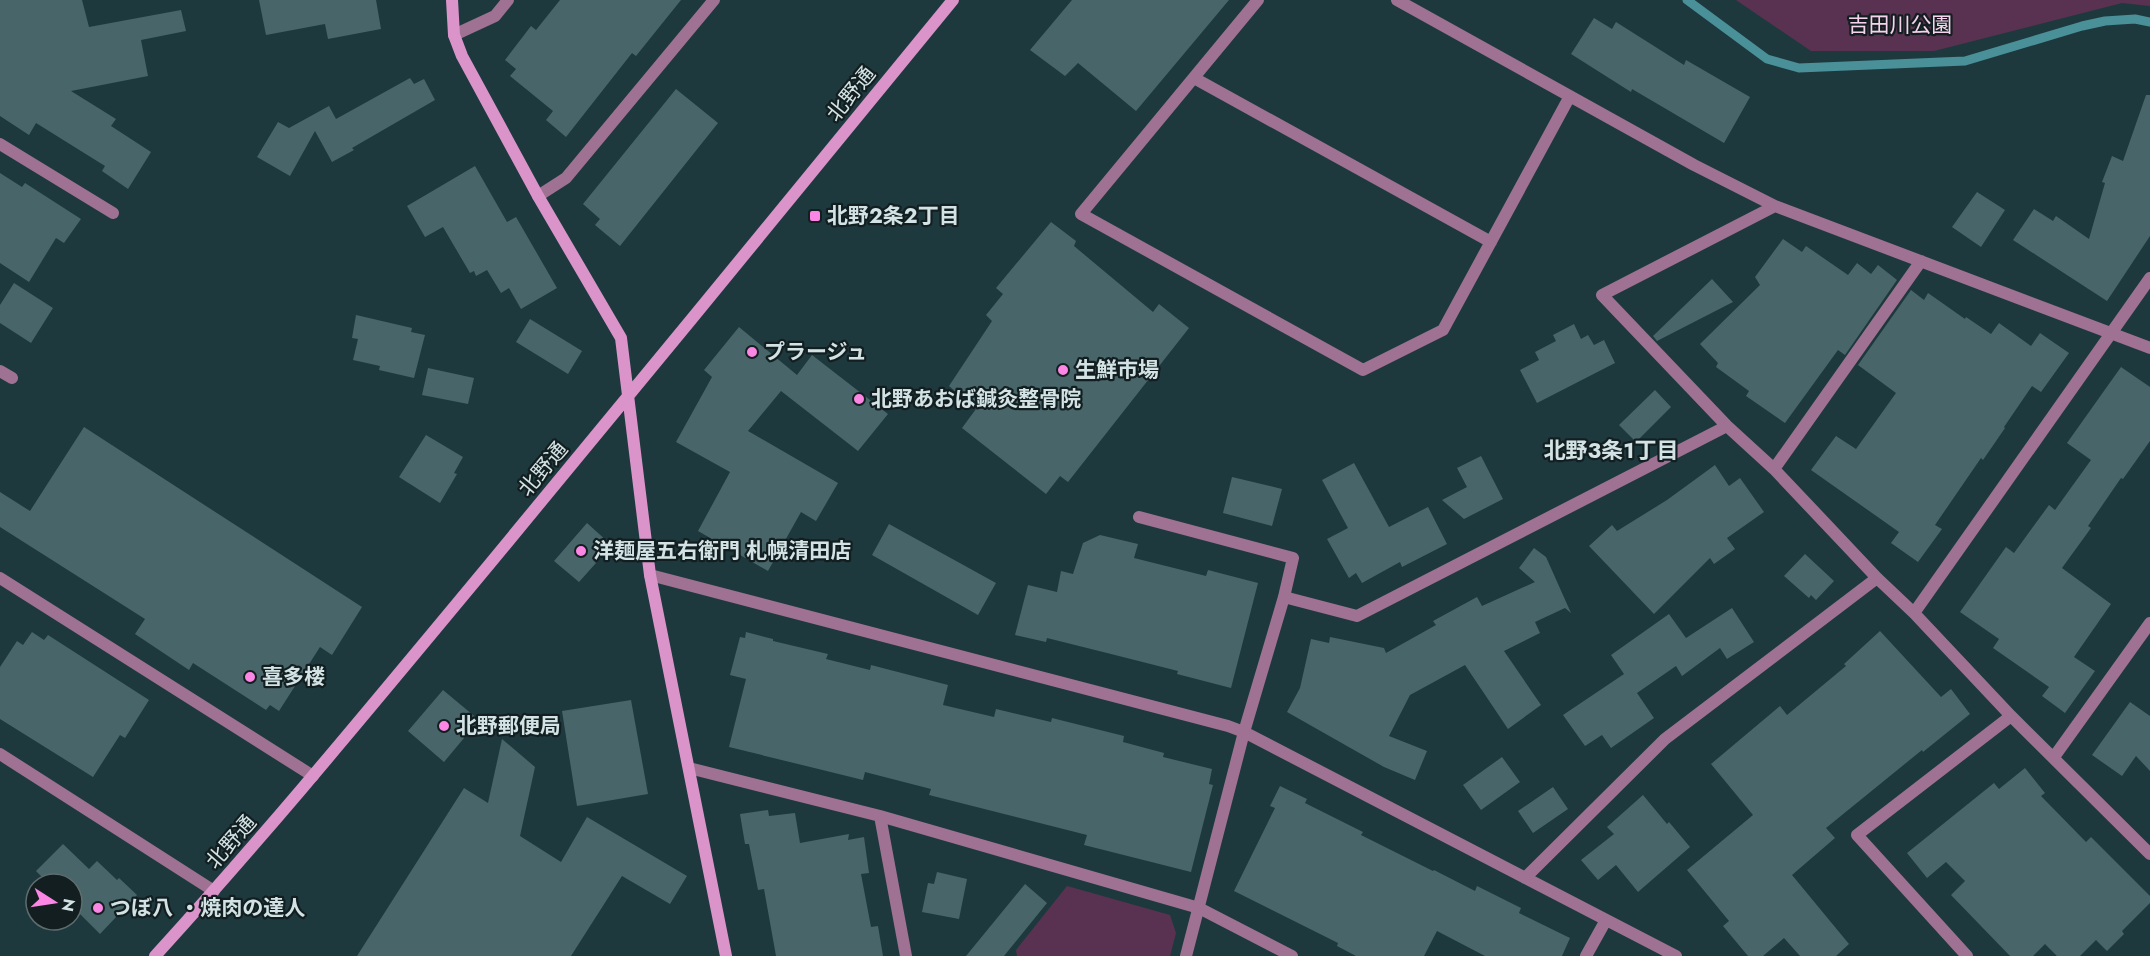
<svg xmlns="http://www.w3.org/2000/svg" width="2150" height="956" font-family="Jost,'Noto Sans JP',sans-serif">
<style>
.green{fill:#5a3251}
.lines{fill:none;stroke-linecap:round;stroke-linejoin:round}
.stream{stroke:#4a9099;stroke-width:9}
.building{fill:#486569}
.street{stroke:#9f7293;stroke-width:12}
.secondary{stroke:#da94c9;stroke-width:12}
.poi-dot{fill:#fc86e3;stroke:#121e20;stroke-width:2}
.labels{text-anchor:middle;dominant-baseline:central;stroke-width:4.5;stroke-linejoin:round;paint-order:stroke}
.park-label{font-size:21px;fill:#f6d3ed;stroke:#121e20}
.street-label{font-size:21px;fill:#d3e3e5;stroke:#121e20}
.poi-label{font-size:21px;font-weight:bold;fill:#d3e3e5;stroke:#121e20;text-anchor:start}
.neighbourhood-label{font-size:22px;font-weight:bold;fill:#d3e3e5;stroke:#121e20}
</style>
<rect width="100%" height="100%" fill="#1e393e"/>
<path class="green" d="M1736,0h414v6l-28,-3 -188,48h-123z
M1067,886l103,29 6,18 -6,23h-153l-1,-6z"/>
<g class="lines">
<path class="stream" d="M1687,0l80,59 32,9 166,-7 117,-35 23,-5 30,-2 15,3"/>
</g>
<path class="building" d="M0,0h82l7,27 92,-17 5,21 -45,9 7,36 -77,15 45,28 -5,7 40,26 -23,37 -26,-18 3,-5 -69,-43 -7,12 -29,-19z
M259,0h117l5,29 -53,10 -3,-15 -59,11z
M560,0h121l-45,56 -4,-3 -66,84 -20,-17 7,-9 -43,-35 6,-7 -11,-9 26,-34 5,4z
M1072,0h157l-93,111 -58,-48 -13,13 -35,-26z
M1594,18l18,11 4,-7 68,43 2,-5 64,37 -26,46 -92,-54 -1,3 -60,-38z
M410,78l4,6 10,-5 11,21 -83,48 2,2 -22,12 -17,-31 -25,45 -33,-19 21,-35 11,6 40,-22 7,13z
M676,89l42,34 -98,123 -25,-21 5,-6 -17,-15z
M2146,95h4v141l-43,65 -94,-61 21,-31 19,12 3,-5 33,23 16,-56 -3,-1 10,-26 11,5z
M475,166l32,56 9,-5 41,71 -36,21 -12,-21 -8,5 -14,-23 -11,6 -2,-5 -4,2 -27,-46 -18,10 -18,-31z
M0,173l22,14 3,-4 56,36 -17,24 -8,-5 -27,44 -29,-19z
M1977,192l28,18 -24,37 -29,-20z
M1051,222l25,19 -2,5 79,66 6,-8 30,24 -121,154 -8,-6 -14,18 -84,-66 14,-19 -27,-23 43,-65 -6,-6 17,-21 -7,-6z
M1783,239l19,13 4,-6 42,29 9,-12 14,11 7,-9 19,15 -52,75 -7,-5 -53,73 -39,-27 3,-5 -33,-24 2,-4 -18,-19 60,-59 -5,-8z
M1712,279l21,23 -76,39 -4,-5z
M14,283l39,25 -22,35 -31,-20v-18z
M1911,290l13,10 4,-7 37,26 1,-2 25,17 8,-11 32,23 9,-13 29,20 -28,39 -9,-6 -28,41 1,1 -22,32 -2,-2 -46,67 7,4 -24,33 -27,-19 8,-11 -88,-62 25,-34 20,13 40,-56 -38,-28z
M356,315l56,13 -1,4 14,3 -11,43 -35,-8 1,-4 -27,-6 5,-21 -6,-1z
M530,319l52,32 -14,23 -52,-32z
M1574,324l7,15 7,-4 6,10 10,-5 11,23 -78,40 -17,-33 19,-10 -4,-8 21,-11 -3,-6z
M739,327l58,48 15,-20 76,59 -30,37 -77,-60 -33,40 90,52 -22,38 -15,-9 -33,59 -70,-40 32,-59 -54,-30 36,-65 -8,-7z
M2121,367l29,20v54l-27,38 -2,-1 -33,48 3,2 -29,40 49,36 -37,53 21,14 -30,42 -23,-17 7,-9 -56,-39 6,-9 -39,-27 46,-65 8,6 35,-48 6,5 36,-50 -24,-17z
M428,368l46,10 -6,26 -46,-9z
M1655,390l16,17 -35,35 -17,-17z
M84,427l278,180 -30,48 -12,-8 -41,64 -9,-6 -4,5 -73,-47 -4,7 -54,-36 10,-15 -145,-92v-35l30,19z
M426,435l37,22 -9,16 3,1 -17,29 -41,-26z
M1481,456l22,43 -39,20 -22,-19 25,-13 -10,-19z
M1354,463l35,64 39,-20 19,37 -45,23 -2,-5 -38,21 -6,-10 -7,5 -22,-39 21,-11 -26,-48z
M1715,465l14,21 11,-8 24,34 -37,26 8,11 -21,15 -4,-6 -56,56 -65,-68 23,-21 5,6 50,-31z
M1232,477l50,12 -10,37 -49,-13z
M587,523l21,19 -15,18 3,3 -17,19 -25,-21z
M889,524l107,59 -18,32 -106,-60z
M1100,535l38,9 -4,14 72,18 2,-6 50,13 -27,105 -54,-14 1,-3 -67,-17 -64,-16 -1,4 -31,-7 13,-50 29,7 4,-21 12,3 10,-31z
M1534,548l12,9 25,56 -6,-5 -30,14 5,11 -36,18 37,54 -33,24 -43,-64 -55,30 -21,41 38,15 -12,29 -31,-13 -97,-55 13,-24 11,-49 18,4 1,-6 54,11 2,5 50,-28 -3,-4 44,-24 5,9 53,-24 -16,-14z
M1805,554l29,27 -18,19 -5,-5 -2,3 -25,-22z
M1732,608l22,34 -27,17 -7,-11 -38,28 -6,-10 -39,27 17,25 -43,30 -9,-13 -17,11 -22,-31 61,-41 -13,-19 58,-41 17,24z
M1880,631l61,66 10,-8 19,25 -47,38 -1,-2 -96,78 9,10 -43,37 57,69 -13,12h-36l-16,-18 -21,18h-15l-25,-30 6,-5 -42,-51 66,-55 -42,-51 69,-58 7,9 59,-49 -2,-2z
M32,632l12,8 4,-5 101,65 -24,38 -5,-3 -27,42 -93,-58v-52l17,-26 6,4z
M746,632l27,7v2l55,13 -2,5 44,11 1,-5 77,20 -5,20 51,12 2,-8 55,13 1,-4 72,18 -1,6 41,11 -1,4 49,12 -3,15 4,1 -22,87 -107,-27 3,-10 -158,-40 2,-6 -66,-17 -2,8 -134,-33 17,-68 -16,-4 10,-38 5,1z
M443,690l36,30 -35,42 -36,-31z
M631,700l17,94 -71,12 -15,-95z
M2130,702l20,14v55l-14,-15 -14,20 -30,-21z
M502,739l33,28 -15,69 41,26 26,-45 100,59 -17,28 -48,-28 -51,80h-214l107,-168 24,15z
M1502,757l18,25 -39,28 -18,-25z
M2025,768l20,25 -4,3 45,46 5,-5 59,59v7l-28,28 2,3 -17,17 -11,-11 -16,16h-23l-12,-12 -12,12h-23l-59,-61 14,-14 -19,-19 -19,16 -20,-25 87,-70 5,6z
M1280,786l27,13 -2,4 58,29 -2,3 72,36 1,-1 41,21 2,-5 44,22 -2,5 51,25 -8,18h-77l-48,-25 -13,25h-68l-19,-10 1,-3 -104,-52 41,-83 -5,-2z
M1553,787l15,22 -35,24 -15,-22z
M1643,795l24,29 2,-2 21,25 -52,45 -22,-27 -18,15 -17,-20 33,-26 -7,-7z
M768,810l1,6 26,-3 5,30 49,-9 -1,6 16,-3 5,36 -8,1 10,53 7,-1 5,30h-107l-12,-67 -6,1 -9,-46h-4l-5,-30z
M63,844l26,25 8,-8 20,19 2,-2 18,17 -37,39 -28,-28v-22h-23l-13,-13z
M937,872l30,7 -8,40 -37,-7 6,-29 6,1z
M1025,884l22,19 -43,53h-38z"/>
<g class="lines">
<path class="street" d="M1258,0l-177,214 282,156 80,-40 127,-234
M1397,0l297,165 81,41 375,142
M454,35l41,-19 13,-16
M1194,78l297,164
M0,144l113,69
M538,196l28,-18 148,-178
M1775,206l-173,89 125,131 47,43 103,109 37,35 97,103 139,138
M0,371l12,7
M1774,469l147,-208
M1139,517l154,41 -9,39 -40,135 -58,224
M650,575l578,151 16,6 432,224
M0,578l313,198
M1284,597l73,19 370,-190
M1914,613l236,-335
M0,754l214,137
M2054,757l96,-134
M689,768l191,48 319,92 93,48
M880,816l26,140
M1525,878l140,-139 212,-161
M1586,956l20,-36
M1967,956l-110,-121 154,-119"/>
<path class="secondary" d="M452,0l2,35 8,21 76,140 83,142 29,237 76,381
M155,956c115,-126 224,-259 333,-390 156,-188 310,-377 465,-566"/>
</g>
<g class="poi-dot">
<rect x="809" y="210" width="12" height="12" rx="3"/>
<circle cx="752" cy="352" r="6"/>
<circle cx="1063" cy="370" r="6"/>
<circle cx="859" cy="399" r="6"/>
<circle cx="581" cy="551" r="6"/>
<circle cx="250" cy="677" r="6"/>
<circle cx="444" cy="726" r="6"/>
<circle cx="98" cy="908" r="6"/>
</g>
<g class="labels">
<g class="park-label">
<text x="1900" y="25">吉田川公園</text>
</g>
<g class="street-label">
<text transform="translate(851 94) rotate(-51)">北野通</text>
<text transform="translate(543 469) rotate(-50)">北野通</text>
<text transform="translate(231 842) rotate(-49)">北野通</text>
</g>
<g class="poi-label">
<text x="827" y="216">北野2条2丁目</text>
<text x="764" y="352">プラージュ</text>
<text x="1075" y="370">生鮮市場</text>
<text x="871" y="399">北野あおば鍼灸整骨院</text>
<text x="593" y="551">洋麺屋五右衛門 札幌清田店</text>
<text x="262" y="677">喜多楼</text>
<text x="456" y="726">北野郵便局</text>
<text x="110" y="908">つぼ八 ・焼肉の達人</text>
</g>
<g class="neighbourhood-label">
<text x="1611" y="450">北野3条1丁目</text>
</g>
</g>
<g transform="translate(54 902) rotate(102)"><circle r="28" fill="#121e20" stroke="#5f6d6f" stroke-width="1.5"/>
<path d="M0-4.5L10 22L0 15L-10 22Z" fill="#fc86e3"/>
<text y="-9" font-size="16" font-weight="bold" text-anchor="middle" fill="#d3e3e5">N</text>
</g>
</svg>
